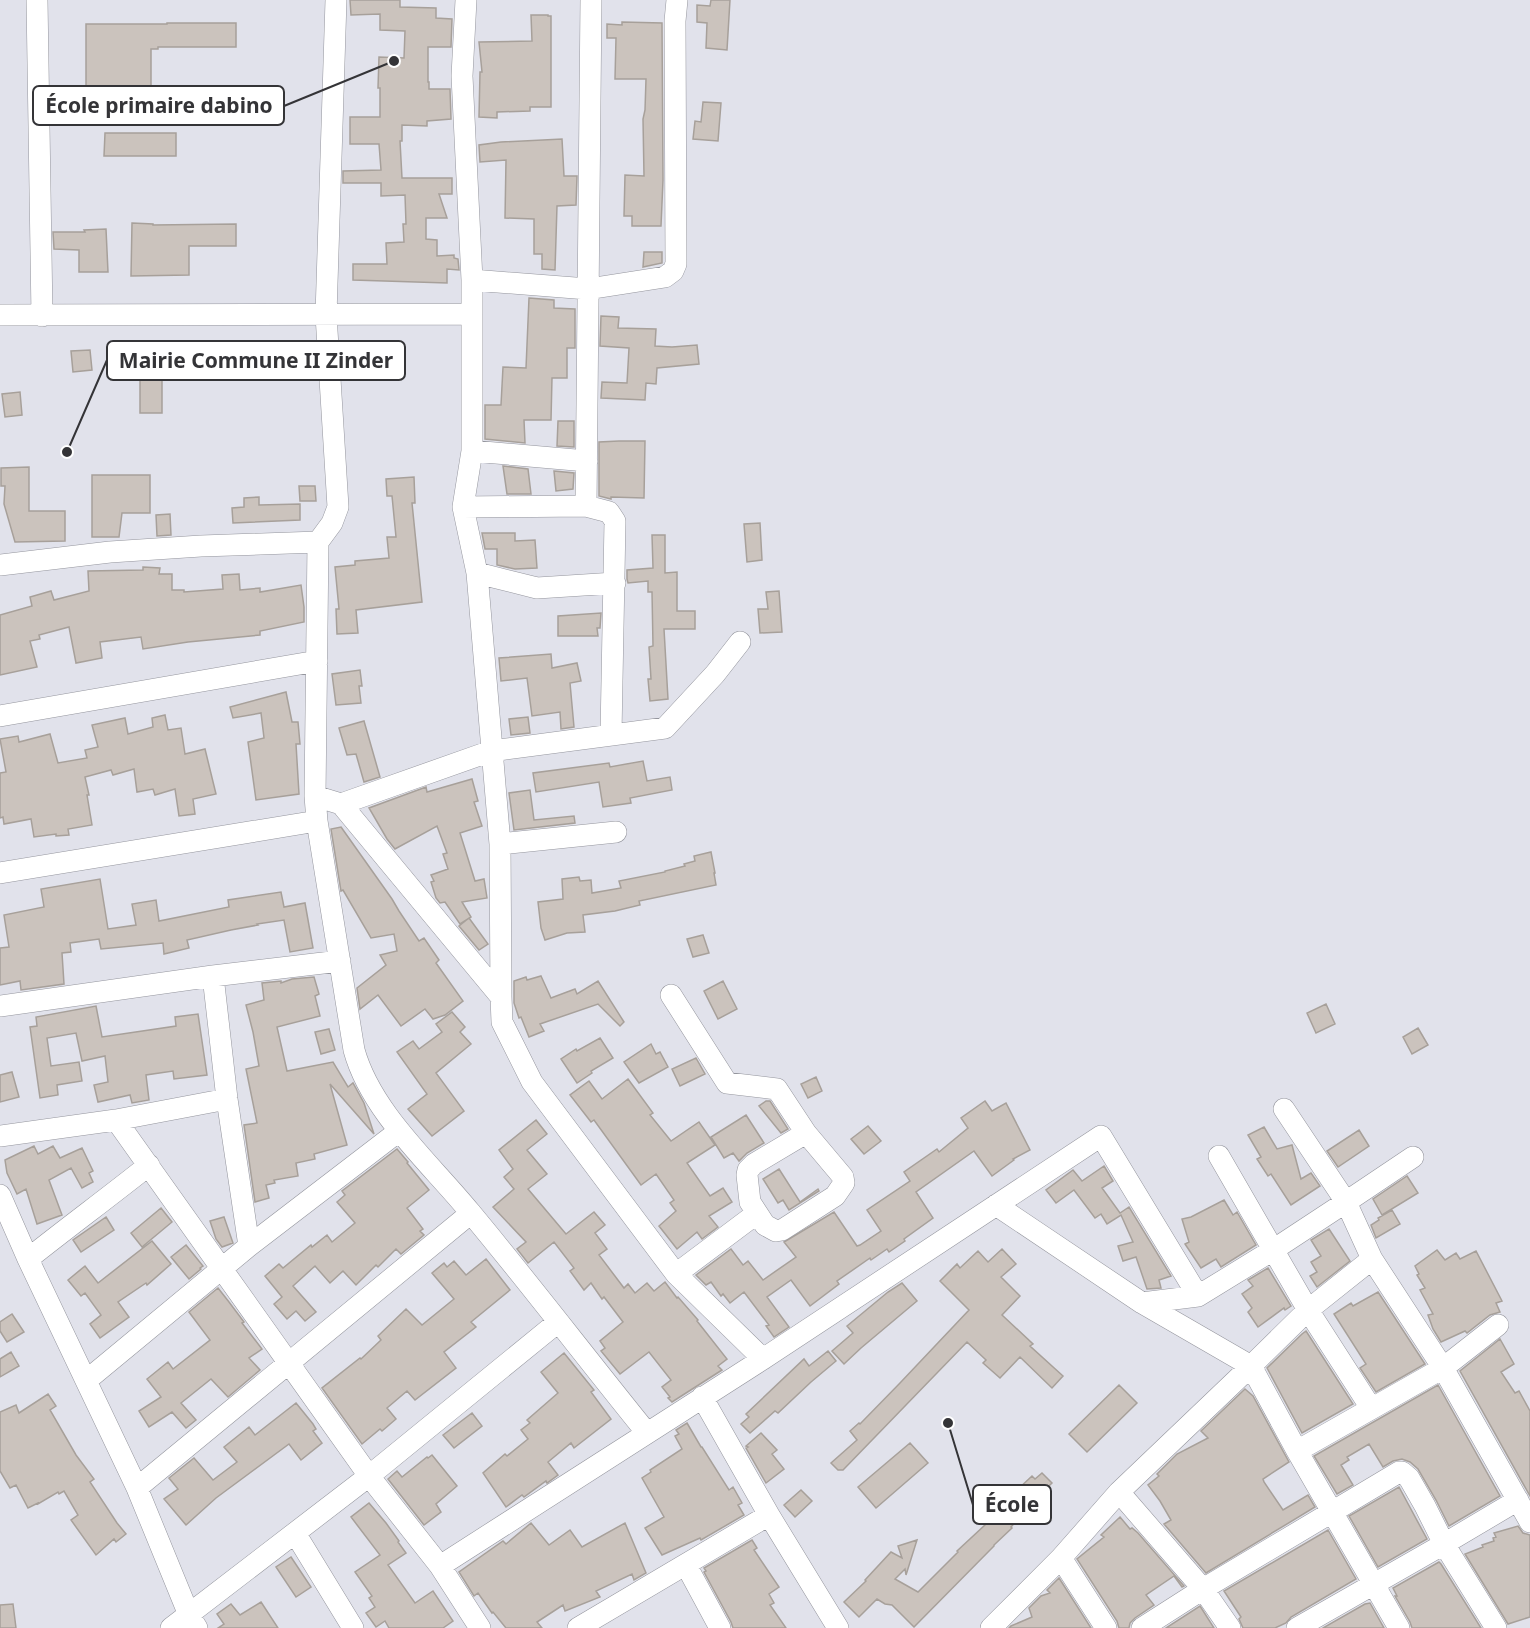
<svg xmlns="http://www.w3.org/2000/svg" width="1530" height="1628" font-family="'Noto Sans',sans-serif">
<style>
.building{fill:#cbc3bd;stroke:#a7a09a;stroke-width:1.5}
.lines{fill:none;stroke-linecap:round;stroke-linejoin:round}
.street-casing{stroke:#94959d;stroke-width:22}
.street{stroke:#fff;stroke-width:21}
.leader{fill:none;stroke:#343437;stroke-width:2}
.callout-dot{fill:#343437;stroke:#fff;stroke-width:2}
.callout{fill:#fff;stroke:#343437;stroke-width:2}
.callout-label{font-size:21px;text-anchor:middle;font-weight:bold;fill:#343437}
</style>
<rect width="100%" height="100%" fill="#e1e2eb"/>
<path class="building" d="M350,0h50v7l36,1v10l16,1 -1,28h-23v35h1v7h21l1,30 -24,2v5l-25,-1v16h-2l2,37h50v16h-13l8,24h-21v21l11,1v16l17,-1v3l4,1 1,11 -12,-1v14l-94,-3v-16h34l-1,-21 18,-1 -1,-18h3l-1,-29 -24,1v-13h-38v-12l38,-1 -2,-26h-29v-27h30v-29h-2l1,-31 25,1 1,-27 -25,-1v-16l-29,1z
M711,0h19l-3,50 -21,-2 1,-25 -10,-1v-17l13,1z
M531,15h17v1h3v91h-21v4l-33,1v6l-18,-1 1,-45h2l-3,-30 53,-1z
M622,22l40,1 1,157 -2,46h-29v-10h-8l1,-41 19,1 -1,-57 2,-9 1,-31h-31l1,-41h-9v-14l15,1z
M167,23h69v24h-78v2h-7v37h-65v-62h81z
M703,102l18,1 -3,38 -25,-2 2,-18 6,1z
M105,133h71v23h-72z
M562,139l2,37h13l-1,29 -19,1 -2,64 -13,-1v-15h-8v-35l-29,-1 1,-58 -26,2 -1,-17 22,-3z
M132,223l21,1v1l83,-1v22h-47v29l-58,1z
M106,229l2,43h-29v-22l-25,-1 -1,-17h32l-1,-2z
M644,252h18v11l-19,4z
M529,298l25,2v8l21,1v39h-8v30h-15l-1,42h-27l1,23 -40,-4v-34h16l2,-38 23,1z
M601,316l18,1 -1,11 38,1 -1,17 17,1 25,-2 2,19 -42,4 -1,16 -10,-1 -1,17 -44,-2 1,-16 25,1 2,-35 -29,-2z
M90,350l2,20 -19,2 -2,-21z
M140,355h22v58h-22z
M20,392l2,23 -17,2 -3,-23z
M558,421h16v26l-17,-1z
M619,441h26l-1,57 -33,-1v2l-12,-3v-54z
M503,466l25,3 3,25h-24z
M29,467v44h36v30l-50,1 -11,-38 1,-18h-4v-18z
M554,471l20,2 -1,16 -17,2z
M92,475h58v38h-28l-3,24h-27z
M414,477l1,26h-3l10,99 -66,8 2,23 -21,1 -1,-25h3l-4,-42 20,-2v-4l34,-3 -2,-21h9l-4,-41h-5l-1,-17z
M299,486h16l1,15h-16z
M259,497v8l41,-1v16l-67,3 -1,-15 12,-1v-9z
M170,514l1,21 -14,1 -1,-21z
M760,523l2,37 -15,2 -3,-38z
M482,533h33v8l20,-1 2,28 -22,1 -18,-4v-16h-12z
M652,535h13v38l12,-1v39h18v18h-31l4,70 -18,2 -2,-22h3l-2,-32 4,-1 -1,-54h-4v-11l-20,2 -1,-4v-9l26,-2z
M143,567l17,1 -1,6h13v16h12v2l39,-3 -1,-14 17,-1 1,16 20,-2v4l41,-7 3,22v15l-44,9v4l-72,7 -45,7 -2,-12 -41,5 2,16 -26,5 -7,-36 -30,8 1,4 -10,2 7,26 -37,8v-60l32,-9 -2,-9 21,-6 3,9 35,-9 -1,-20 55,-1z
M779,591l3,41 -22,1 -2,-24h10l-2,-17z
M601,613l-1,15h-3l1,8h-40v-20z
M551,654l1,14 25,-5 4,18 -11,2 4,44 -13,2 -1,-17 -28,4 -5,-38 -26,3 -2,-23z
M360,670l2,16h-3l2,17 -25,2 -4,-31z
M286,692l6,30h6l2,22h-4l3,50 -43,6 -8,-58 16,-4 -3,-25 -28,5 -3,-11z
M165,715l3,15 13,-2 4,26 20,-5 11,45 -23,5 2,15 -16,2 -4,-27 -20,6 -2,-6 -16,3 -3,-23 -21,6 -2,-5 -26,7 4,18h-2l5,30 -24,4 1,6 -13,1v-2l-22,3 -3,-18 -27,5 -1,-7 -3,1v-45l6,-1 -6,-33 18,-3 1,6 31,-8 8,29 29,-5 -2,-8 13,-3 -6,-22 33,-7 3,16 25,-7 -1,-9z
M528,717l2,16 -19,2 -2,-16z
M364,721l16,56 -16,5 -8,-28 -9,1 -8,-27z
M643,761l4,20 23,-4 2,13 -42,8 1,5 -28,4 -4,-25 -63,10 -3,-19 76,-10 1,4z
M472,779l6,22 -4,1 8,24 -22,7 15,48 9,-2 3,19 -25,4 9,15 -11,7 -15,-22 -5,1 -4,-5 -5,-16 3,-1 -3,-6 17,-6 -5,-15 4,-1 -10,-27 -42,23 -8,-10 -18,-31 57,-21 1,5z
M530,790l4,30 40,-4 1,7 -61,7 -5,-37z
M341,827l51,72 7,12 20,30 5,-3 15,22 -3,3 27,38 -18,14 -12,4 -8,-10 -24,17 -23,-31 -18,14 -3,-21 29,-23 -6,-10 17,-4 -3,-17 -23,4 -28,-48 -2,1 -10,-62z
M711,852l4,21h-1l2,12 -77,16 1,4 -25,6 -32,4 2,17 -18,1 -22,7 -4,-12 -3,-26 25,-3 -1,-20 17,-2 1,4 11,-1 1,13 29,-5 -2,-7 46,-9v-1l20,-5 -1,-2 11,-3 -1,-5z
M100,879l8,50 28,-4 -4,-21 24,-4 3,21 70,-14 -1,-7 53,-8 3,15 21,-4 8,45 -23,4 -6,-32 -27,4 1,1 -27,5 -44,10 2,8 -25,6 -1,-11 -62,6 -2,-10 -29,4 1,9 -9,1 2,31 -43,6 -1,-9 -20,4v-37l9,-1 -5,-32 40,-8 -3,-18z
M469,918l19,26 -9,6 -20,-24z
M703,935l6,18 -16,4 -6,-18z
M541,976l10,22 24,-9 2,5 21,-13 26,41 -4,4 -22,-22 -58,20 4,7 -15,6 -8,-20 -2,1 -5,-15v-22l12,-4 1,3z
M314,977l5,17 -4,2 5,20 -43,11 10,44 46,-9 15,25 5,-4 11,20 10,31 -44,-50 17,61 -33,9 1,5 -19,4 2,13 -24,4 1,3 -9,2 3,13 -14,4 -11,-77 13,-2 -11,-54 13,-3 -6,-34 -7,-27 18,-5 -2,-17 19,-2v2l11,-4z
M723,981l14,28 -19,10 -14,-28z
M1326,1004l9,20 -19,9 -9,-20z
M96,1006l6,31 74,-11 -1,-9 23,-3 9,61 -33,4 -1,-8 -27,4 3,25 -17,3 -2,-8 -32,7 -4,-17 14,-3 -3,-26 -23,5 -6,-28 -29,5 4,28 28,-4 3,19 -25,4 1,10 -18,3 -10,-71 7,-1 -1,-9z
M452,1012l13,15 -5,5 11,12 -35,29 28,38 -32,25 -24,-27 19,-15 -30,-42 16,-11 6,8 23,-17 -6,-8z
M1418,1028l10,17 -16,9 -9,-17z
M329,1029l6,21 -14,4 -6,-22z
M600,1038l13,20 -22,13 1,2 -15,10 -16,-24 15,-10 1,2z
M651,1044l5,10 4,-2 8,15 -29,16 -15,-21z
M696,1058l9,16 -25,12 -8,-17z
M12,1072l7,25 -19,5v-27z
M816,1077l6,14 -14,7 -7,-14z
M628,1079l25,34 -3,2 21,26 28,-19 16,23 -28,18 23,33 13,-8 9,14 -23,14 9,11 -16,12 -5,-7 -20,17 -18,-23 17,-15 -6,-8 4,-3 -18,-26 -15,11 -47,-65 -3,2 -21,-27 19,-14 13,18z
M766,1101h4l18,28 -7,4 -22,-27z
M985,1101l7,10 14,-8 24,47 -17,9 1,1 -22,16 -18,-25 -58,41 17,26 -29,21 1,2 -16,11 -2,-3 -16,11 -1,-2 -33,23 2,3 -29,22 -19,-26 -24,17 22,30 -15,10 -8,-11 3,-1 -25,-33 -14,11 -7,-9 -2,2 -10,-14 -5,3 -10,-10 35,-26 12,16 5,-4 15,19 33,-23 -12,-15 50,-30 23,34 3,-1 21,-14 -14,-21 43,-29 -6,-9 33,-23 2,3 29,-24 -7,-10z
M746,1115l18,28 -17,10 -8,8 -6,-8 -9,5 -13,-21z
M536,1120l11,14 -20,16 20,24 -19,15 38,45 28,-22 11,13 -10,8 12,16 -8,6 25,33 4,-4 7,9 12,-10 7,8 11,-9 12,16 1,-1 20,23 -1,1 30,38 -9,7 4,4 -50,32 -4,-4 2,-1 -8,-10 9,-7 -22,-28 -29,22 -19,-23 4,-3 -5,-7 23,-19 -19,-25 -2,2 -11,-16 -7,7 -14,-19 4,-3 -20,-26 -26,21 -11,-14 9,-7 -33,-35 21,-18 -10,-12 9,-8 -14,-19z
M868,1126l13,15 -17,13 -13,-15z
M1264,1127l13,22 15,-4 9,34 10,-6 9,13 -29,19 -20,-31 -3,2 -11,-17 4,-2 -13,-22z
M1359,1130l10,16 -31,21 -11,-16z
M34,1146l4,8 15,-8 7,12 22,-10 11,23 -4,2 4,9 -11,6 -11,-20 -22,12 13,35 -25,9 -11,-35 -9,5 -10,-21 -2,-13z
M397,1149l11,13 -1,1 22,27 -22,18 16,21 -3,2 4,4 -23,19 -5,-5 -18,18 -2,-2 -20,20 -13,-14 -13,12 -15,-17 -22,20 23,26 -11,9 -9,-10 -9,8 -13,-15 8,-7 -17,-21 14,-12 4,4 28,-23 1,2 15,-12 5,7 23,-19 -18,-21 8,-7 -3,-4z
M1104,1166l9,15 -11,7 18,25 9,-6 42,69 -12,4 2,8 -14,1 -11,-32 -13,4 -5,-15 15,-4 -12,-27 -14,9 -6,-10 -6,4 -21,-28 -18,13 -10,-13 27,-20 9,11z
M779,1169l21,33 18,-13 1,2 -30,19 -6,-10 -5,3 -15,-24z
M1407,1176l11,17 -36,22 -9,-16z
M1224,1200l9,15 4,-3 19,33 -35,22 -5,-8 -15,9 -16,-24 4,-2 -7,-23 9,-2z
M161,1208l11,14 -30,25 -11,-14z
M1392,1210l8,14 -24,14 -5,-13 8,-5 -1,-2z
M106,1217l8,13 -33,22 -8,-12z
M224,1217l9,26 -11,4 -6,-8 -6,-18z
M1329,1229l21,32 -33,26 -7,-11 7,-4 -6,-10 10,-6 -10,-16z
M152,1241l19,23 -24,21 -1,-2 -28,19 11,15 -29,21 -10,-14 11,-9 -16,-22 -4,3 -13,-16 17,-14 13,17z
M186,1245l17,21 -3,2 1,1 -12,10 -18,-22z
M1002,1249l14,15 -15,13 19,19 -18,19 31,29 -3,2 33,30 -11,12 -32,-31 -20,21 -17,-15 3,-3 -19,-18 -124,128h-5l-7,-7 26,-23 -7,-9 9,-8 1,1 40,-41 69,-73 -29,-29 17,-17 3,4 18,-17 10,11z
M1437,1250l8,10 11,-7 4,6 16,-8 26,50 -6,2 4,9 -10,3 -23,18 -2,-2 -24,11 -8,-13 -5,-14 5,-1 -13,-24 5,-2 -8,-13 2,-1 -4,-8z
M486,1259l24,31 -39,32 5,5 -32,25 12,16 -41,32 -8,-9 -20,17 9,11 -14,12 -2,-2 -18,15 -40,-56 38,-30 1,1 20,-19 -3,-4 28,-27 16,16 32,-26 -22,-26 12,-10 3,4 7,-6 12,14z
M1268,1268l23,38 -6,4 -1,-2 -26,19 -10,-15 4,-4 -10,-14 11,-8 -5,-6z
M902,1283l15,18 -56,47 -17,16 -12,-13 21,-18 -6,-7 41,-34z
M218,1288l11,14 15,20 -2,1 20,26 -13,9 11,12 -32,27 -17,-18 -30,24 15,17 -10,8 -14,-16 -23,15 -10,-16 22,-14 -14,-18 21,-17 5,7 37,-29 -21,-28z
M1378,1292l47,72 -49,28 -16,-24 6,-4 -32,-50 17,-11 2,3z
M12,1314l12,18 -17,10 -7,-11v-9z
M1306,1331l47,73 -51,29 -35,-65 35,-34z
M1500,1339l14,25 -13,8 14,21 4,-2 11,20v85l-70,-125z
M828,1351l8,10 -25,21 -33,31 -3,-2 -25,22 -9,-9 8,-7 -3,-3 58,-55 5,7z
M11,1352l8,14 -19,11v-18z
M564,1353l30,37 -3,2 20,27 -37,29 -3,-5 -23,19 10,13 -11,8 -1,-2 -22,16 -2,-2 -16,12 -23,-34 22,-19 2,2 21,-17 -7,-9 9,-7 -3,-3 31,-27 -17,-21z
M1119,1385l18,18 -50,49 -18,-18z
M1438,1385l62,111 -51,30 -13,-26 -18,-31 -8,-7 -8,-3 -9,2 -10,6 -14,-23 -22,13 2,3 -8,5 12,20 -16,9 -23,-38z
M1245,1389l8,7 36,66 -26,17 1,3 19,28 25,-15 7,12 -109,66 -42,-49 7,-4 -11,-19 -12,-16 11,-9 -2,-2 20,-20 31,-16 -7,-7z
M48,1394l8,12 -6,4 26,45 18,24 -4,3 27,41 9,11 -10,8 -2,-3 -18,16 -25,-35 7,-5 -14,-24 -5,3 -1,-2 -20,12v-1l-10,5 -12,-23 -6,3 -10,-17v-59l16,-7 3,8z
M296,1403l17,21 3,5 -3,2 9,12 -21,17 -12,-16 -73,54 -30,27 -22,-26 14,-10 -9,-11 25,-20 19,22 24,-18 -13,-15 25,-20 6,8z
M472,1413l10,13 -28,22 -11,-13z
M687,1423l14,24h1l27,43 4,-3 9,16 -4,2 6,10 -43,25 -1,-2 -38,17 -17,-27 19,-11 -22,-39 9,-6 -1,-2 32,-21 -7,-13 4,-2 -3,-4z
M761,1433l16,17 -5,4 12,15 -18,14 -20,-35 2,-1 -2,-1z
M910,1443l18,20 -52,45 -18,-21z
M432,1455l25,31 -21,18 5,8 -17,13 -36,-46 9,-8 5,6 25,-20 1,1z
M1042,1473l10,10 -26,25 1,1 -16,18 1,1 -18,17v1l-80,81 -22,-22 -7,-1 -8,-5 -18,18 -15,-15 22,-21 -1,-1 26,-28 11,6 -4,-12 19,-6 -11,35 -1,-6 -10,10 23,13 40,-40 -1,-1 43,-40 16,-20 16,-15 3,3z
M1399,1487l28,52 -49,28 -29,-51z
M801,1490l11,11 -17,16 -11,-12z
M369,1503l17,20 13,18 -1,1 8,11 -18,12 27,38 18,-12 20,30 -10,7h-54l-4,-7 -9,6 -10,-14 9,-6 -6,-9 3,-2 -17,-24 25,-17 -29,-38z
M1120,1517l10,12 2,-1 6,5 46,53 -2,1 -8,-11 -28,19 8,10 -19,13 -5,5 -1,5h-10l-2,-7 -40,-62 27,-22 -3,-2z
M531,1523l18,22 21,-15 12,17 43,-24 21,50 -12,7 -2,-6 -36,17 4,6 -35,14 -2,-6 -26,17 5,6h-36l-13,-16 -1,1 -14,-20 -4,3 -15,-24 44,-31 3,3z
M1518,1526l5,7 7,2v82l-22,7 -43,-70 18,-7 -1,-2 12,-4 -1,-3 3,-1 -2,-4z
M1328,1530l28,49 -65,38 -5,6 -11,5h-32l-4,-9 2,-2 -17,-26z
M752,1540l5,8 -3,2 25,37 -10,7 5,9 -4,2 16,23h-53l-2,-6 -27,-50 2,-1 -2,-3z
M291,1557l20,30 -15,10 -20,-30z
M1439,1562l2,2 40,64h-69l-2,-6 -15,-26h2l-4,-8z
M1059,1578l32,50h-82l2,-2 21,-9 -3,-9 12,-12 9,-3 -3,-3z
M261,1602l17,26h-60l6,-4 -7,-10 14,-10 9,11z
M1370,1603l14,25h-61l42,-24z
M13,1604l3,24h-16v-23z
M1200,1606l14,22h-48z"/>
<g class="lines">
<defs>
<path id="street" d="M37,0l5,316
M336,0l-10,315 12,192 -6,16 -14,19 -3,254 2,25 37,229c17,62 76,113 116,162 60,72 117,147 177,221
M466,0l-4,76 10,204v171l-9,56 14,66 23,271 1,153
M472,280l116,9 77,-12 8,-6 3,-7 -1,-243 2,-21
M0,315l472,-1
M472,451l115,10
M586,506l23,6 6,9 -4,213
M463,507l123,-1 5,-506
M0,565l110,-13 91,-6 117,-4
M477,573l60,15 78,-5
M0,716l317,-55
M315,796l26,8 160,193 1,25 30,60 144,192 87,85
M341,804l150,-53 174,-23 50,-54 25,-32
M500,844l116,-12
M0,873l317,-52
M213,976l14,123 22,147
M671,995l56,88 50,6 29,44
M0,1006l213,-30 127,-15
M1284,1109l62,93 67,-45
M116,1120l253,356 71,90 40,62
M806,1133l37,44 1,6 -9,13 -53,34 -6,1 -11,-6 -15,-23 -3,-27 1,-5 6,-6z
M0,1136l116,-16 111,-21
M1219,1156l89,154 63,98
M0,1195l28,64 109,229 52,127 8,13
M28,1259c40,-32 81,-62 121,-94
M1372,1259l-64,51 -57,56 46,85 102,177
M676,1274l80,-60
M1142,1303l56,-7 75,-46 73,-48 26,57 71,109 87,154
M87,1380l162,-134 150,-115
M702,1397l67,118 69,113
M1297,1451l146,-83 55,-43
M137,1488l334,-275
M1119,1492l84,97 27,39
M295,1533l58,95
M1061,1558l45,70
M686,1565l34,63
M440,1566l323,-207 338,-223 97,160
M171,1628l198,-152 189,-154
M578,1628l191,-113
M991,1628l70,-70 58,-66 132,-126 -109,-63 -146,-98
M1142,1628l61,-39 196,-117h3l7,6 16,28 19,38 52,84
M1297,1628l147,-84 74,-44"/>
</defs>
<use href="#street" class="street-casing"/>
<use href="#street" class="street"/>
</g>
<path class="leader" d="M394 61L284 106M67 452L107 360M948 1423L973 1505"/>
<g class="callout-dot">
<circle cx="394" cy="61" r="6"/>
<circle cx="67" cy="452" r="6"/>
<circle cx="948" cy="1423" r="6"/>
</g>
<g class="callout">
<rect x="33" y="86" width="251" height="39" rx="6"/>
<rect x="107" y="341" width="298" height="39" rx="6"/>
<rect x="973" y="1485" width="78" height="39" rx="6"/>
</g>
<g class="callout-label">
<text x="159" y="113">École primaire dabino</text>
<text x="256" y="368">Mairie Commune II Zinder</text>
<text x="1012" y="1512">École</text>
</g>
</svg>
